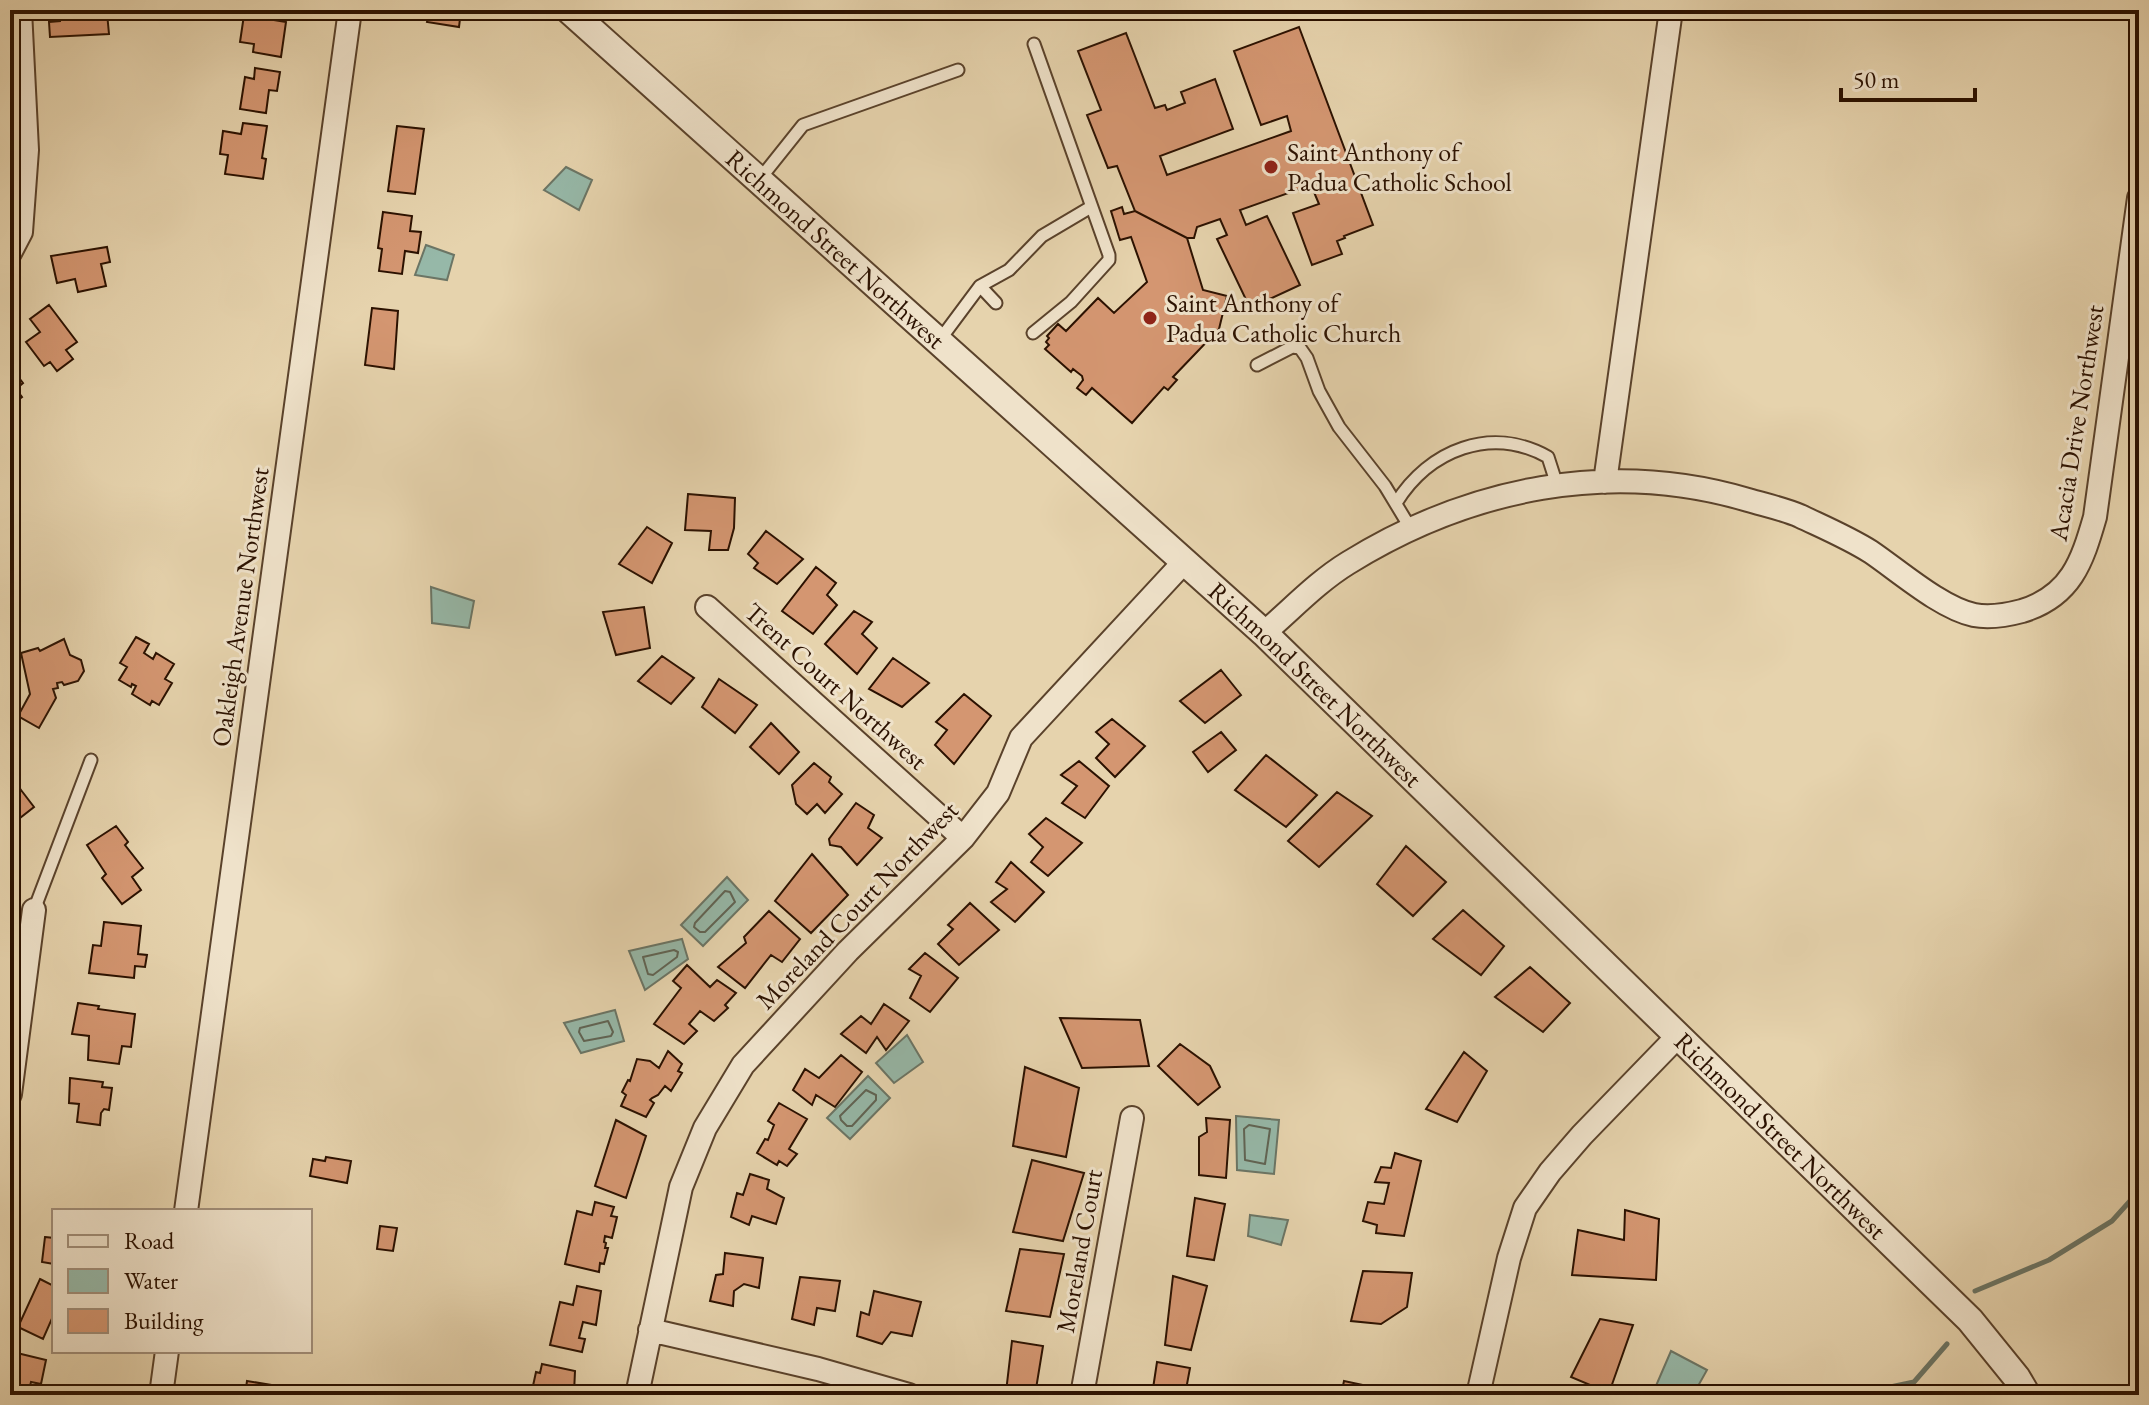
<svg xmlns="http://www.w3.org/2000/svg" width="2149" height="1405" font-family="'EB Garamond',serif">
<style>
.water{fill:#96b8a8;stroke:#6b7565;stroke-width:2}
.lines{fill:none;stroke-linecap:round;stroke-linejoin:round}
.shore{stroke:#606454;stroke-width:2}
.stream{stroke:#6b7565;stroke-width:5}
.building{fill:#d49671;stroke:#2b1100;stroke-width:2}
.service-casing{stroke:#5a422b;stroke-width:15}
.minor-casing{stroke:#5a422b;stroke-width:26}
.tertiary-casing{stroke:#5a422b;stroke-width:30}
.service{stroke:#efe2ca;stroke-width:11}
.minor{stroke:#efe2ca;stroke-width:22}
.tertiary{stroke:#efe2ca;stroke-width:26}
.poi-dot{fill:#8f2418;stroke:#efe2ca;stroke-width:3}
.labels{text-anchor:middle;dominant-baseline:central;stroke-width:6;stroke-linejoin:round;paint-order:stroke}
.poi-label{font-size:26px;fill:#2b1100;stroke:#efe2ca;text-anchor:start}
.street-label{font-size:26px;fill:#2b1100;stroke:#efe2ca}
</style>
<rect width="100%" height="100%" fill="#e6d3ad"/>
<filter id="stains"><feTurbulence type="fractalNoise" baseFrequency=".0025" numOctaves="4"/><feColorMatrix values="0 0 0 0 .2 0 0 0 0 .09 0 0 0 0 .02 0 0 0 .5 -.17"/></filter>
<radialGradient id="worn" r=".72"><stop offset=".6" stop-color="#630" stop-opacity="0"/><stop offset="1" stop-color="#630" stop-opacity=".3"/></radialGradient>
<path class="water" d="M566,167l26,13 -13,30 -35,-20z
M426,245l28,10 -7,25 -32,-5z
M431,587l43,14 -5,27 -37,-5z
M727,877l21,23 -45,46 -22,-21z
M682,939l6,20 -43,31 -16,-39z
M615,1010l9,31 -43,12 -17,-30z
M907,1035l16,27 -29,21 -18,-20z
M868,1076l22,22 -40,41 -23,-21z
M1236,1116l43,4 -5,54 -37,-4z
M1250,1215l38,5 -7,25 -33,-9z
M1671,1351l36,19 -14,25h-41z"/>
<g class="lines">
<path class="shore" d="M725,891l5,1 5,10 -30,30h-5l-6,-5 1,-4z
M674,950l4,2 -1,5 -24,18 -5,-1 -5,-17z
M608,1021l5,11 -2,4 -27,5 -5,-9 1,-4z
M866,1090l10,5v5l-24,26h-5l-6,-6 -1,-4z
M1249,1125l21,4 -5,35 -20,-4 -1,-31z"/>
<path class="stream" d="M1975,1291l74,-31 63,-39 27,-30
M1872,1395l4,-5 38,-8 33,-38"/>
</g>
<path class="building" d="M60,10h34v4l13,-1 2,21 -59,3 -1,-15 11,-1z
M401,10h60l-2,17 -32,-5 1,-5 -28,-4z
M244,15l42,7 -5,35 -28,-5 1,-8 -14,-2z
M1299,27l74,198 -29,11 1,2 -8,3 5,13 -30,11 -19,-52 26,-9 -8,-19 -71,25 6,15 21,-9 33,69 -50,23 -33,-69 10,-4 -7,-16 -23,8 -3,11h-7l-52,-27 -18,-45 -9,2 -21,-53 14,-5 -23,-59 48,-18 29,75 10,-3 2,5 18,-7 -4,-11 34,-13 18,50 -73,27 7,19 124,-44 -4,-15 -26,9 -27,-74z
M255,68l25,4 -3,19 -8,-1 -3,23 -26,-4 5,-32 9,2z
M243,123l24,3 -5,32 4,1 -3,20 -38,-5 3,-19 -8,-1 3,-23 18,3z
M397,126l27,3 -9,65 -27,-3z
M1122,207l2,7 11,-3 52,27 16,52 24,6 -8,33 -46,48 4,3 -9,10 -4,-3 -32,36 -40,-35 -6,7 -9,-7 6,-8 -1,-4 -9,-7 -2,3 -26,-23 4,-4 -3,-3 3,-4 -2,-2 11,-12 8,7 32,-33 16,15 33,-31 -16,-45 -11,3 -1,-3 -8,-26z
M383,212l29,4 -2,15 11,1 -3,21 -13,-2 -3,23 -23,-3 3,-22 -4,-1z
M107,247l3,15 -9,2 5,22 -28,6 -3,-13 -18,4 -6,-27z
M49,305l28,37 -11,8 7,9 -16,12 -7,-9 -6,4 -18,-24 14,-10 -10,-13z
M372,308l26,3 -4,58 -29,-4z
M10,366l13,17 -7,6 6,8 -12,9z
M688,494l47,4 -1,30 -6,22h-19l2,-19 -26,-1z
M647,527l25,16 -20,40 -33,-19z
M766,531l37,28 -26,25 -23,-16 4,-5 -10,-9z
M816,567l20,16 -9,12 10,10 -24,29 -31,-23z
M644,607l6,41 -34,7 -13,-43z
M854,611l18,11 -10,12 15,14 -20,26 -32,-30z
M136,637l13,7 -5,9 9,6 3,-6 18,11 -9,15 7,4 -13,22 -7,-4 -2,4 -18,-11 4,-8 -4,-2 -1,3 -12,-7 8,-13 -7,-4z
M64,639l6,16 11,5 3,11 -6,10 -14,4 -2,-3 -5,1 1,5 -5,1 3,9 -17,30 -21,-12 12,-22 -9,-41 17,-5 2,3z
M662,656l32,22 -23,26 -33,-23z
M893,658l36,25 -27,24 -33,-18z
M1221,670l20,25 -36,28 -25,-22z
M719,679l38,26 -22,28 -33,-26z
M964,694l27,22 -37,48 -19,-19 12,-15 -11,-8z
M1112,719l33,27 -30,31 -19,-19 13,-14 -13,-12z
M771,723l28,29 -20,22 -29,-27z
M1221,732l15,18 -28,22 -15,-20z
M1266,755l51,40 -31,32 -51,-37z
M1079,761l30,25 -24,32 -23,-15 15,-17 -16,-11z
M814,763l17,14 -2,5 13,12 -17,19 -8,-9 -10,10 -11,-10 -4,-19z
M21,790l13,17 -23,18 -1,-26z
M1337,792l35,24 -53,51 -31,-26z
M856,803l18,12 -6,13 14,10 -25,27 -16,-18 -11,-2 -1,-6z
M1046,818l36,25 -34,33 -17,-14 12,-15 -14,-13z
M116,826l12,16 -3,3 18,23 -11,9 9,13 -19,14 -20,-26 4,-4 -19,-29z
M1406,846l40,36 -33,34 -36,-32z
M812,854l36,41 -37,38 -36,-32z
M1011,862l33,30 -29,30 -24,-20 16,-13 -11,-7z
M970,903l29,27 -40,35 -21,-21 15,-15 -5,-4z
M1463,910l41,36 -23,29 -48,-36z
M769,911l31,28 -18,23 -11,-7 -26,33 -27,-21 28,-24 -2,-6z
M104,922l37,4 -3,28 9,1 -2,12 -10,-1 -1,12 -45,-5 4,-28 8,1z
M925,953l33,25 -28,34 -20,-14 11,-22 -12,-7z
M687,965l23,22 7,-7 19,13 -11,12 3,3 -14,13 -14,-10 -11,13 8,7 -13,13 -30,-20 27,-36 -8,-7z
M1530,967l40,36 -27,29 -48,-35z
M78,1003l21,3 -1,3 37,5 -4,33 -9,-1 -3,18 -31,-4 1,-24 -17,-2z
M884,1004l25,17 -23,29 -9,-13 -11,16 -25,-19 20,-18 10,8z
M1060,1018l80,2 9,46 -67,2z
M1180,1044l30,22 10,21 -22,18 -40,-39z
M668,1051l14,13 -4,7 4,2 -11,18 -6,-5 -7,9 -6,3 -2,2 4,3 -8,14 -25,-11 5,-11 -4,-3 6,-12 2,1 7,-22 13,2 9,7z
M1464,1052l23,19 -30,51 -31,-13z
M841,1055l21,17 -27,35 -19,-12 -4,10 -19,-15 12,-21 14,9z
M1025,1067l54,21 -13,69 -53,-11z
M70,1078l33,4 -1,5 10,1 -3,22 -5,-1 -3,4 -1,12 -23,-3 2,-18 -10,-1z
M779,1103l28,16 -18,30 8,5 -10,12 -8,-5 -2,4 -20,-12 8,-14 3,1 6,-15 -6,-4z
M1206,1118l24,2 -4,58 -27,-3v-38l8,-5z
M616,1120l30,16 -20,62 -31,-12z
M1395,1153l26,8 -17,75 -28,-3 1,-8 -14,-4 5,-19 16,2 5,-21 -14,-1 6,-15 10,1z
M326,1157l25,4 -4,22 -37,-7 3,-17 12,2z
M1032,1160l52,13 -21,68 -50,-9z
M750,1174l19,6 -2,9 17,9 -8,26 -24,-8 -3,9 -18,-8 6,-24 6,2z
M1195,1198l30,6 -11,56 -27,-4z
M595,1202l19,5 -3,9 6,1 -5,21 -7,-2 -1,6 2,1 -1,5h3l-4,16 -4,-1 -1,9 -34,-8 12,-53 15,4z
M1625,1210l34,9 -3,61 -84,-5 6,-45 46,10z
M380,1226l17,2 -4,23 -16,-2z
M45,1237l9,1v26l-12,-2z
M1020,1249l44,5 -14,63 -44,-6z
M725,1253l38,5 -4,30 -15,-4 -10,7 -1,15 -23,-5 6,-26 7,-1z
M1363,1271l49,2 -5,34 -26,17 -30,-3z
M1173,1276l34,10 -16,64 -26,-5z
M800,1277l40,4 -5,30 -18,-3 -3,17 -22,-6z
M40,1279l14,7v28l-11,25 -25,-12z
M577,1286l24,5 -5,34 -13,-3 -4,16 6,1 -3,13 -32,-7 10,-43 13,3z
M874,1291l47,11 -9,34 -21,-4 -9,12 -25,-8 4,-24 8,3z
M1600,1319l33,6 -24,68 -38,-16z
M1012,1341l31,5 -8,49 -29,-3z
M10,1347l8,2 -1,4 29,7 -5,24 -10,-2 -3,13h-18z
M1157,1362l33,6 -5,27h-33z
M542,1364l33,7 -1,22 -43,2 5,-23 4,1z
M247,1381l31,5 -2,9h-31z
M1344,1381l33,7 -1,7h-35z"/>
<g class="lines">
<defs>
<path id="service" d="M759,180l44,-55 155,-55
M980,286l29,-16 33,-34 49,-29
M1033,333l38,-31 38,-42v-5l-75,-211
M939,341l41,-55 16,17
M1257,365l35,-18 8,1 7,10 12,33 20,36 46,59 26,43
M1396,503c33,-53 95,-78 152,-46l9,28
M34,910l57,-150"/>
<path id="minor" d="M10,253l11,-21 6,-82 -7,-140
M1605,482l66,-472
M707,607l256,231
M1264,633c27,-23 53,-51 84,-70 121,-75 262,-104 400,-63 17,5 36,9 52,16 23,11 49,22 71,36 28,19 70,56 103,63 15,3 33,0 48,-4 49,-15 60,-49 73,-94l44,-319
M10,1094l24,-184
M186,1211l164,-1201
M650,1330l168,39 91,26
M161,1395l6,-44
M637,1395l44,-208 24,-59 38,-63 105,-114 115,-113 35,-45 23,-55 163,-176
M1082,1395l50,-277
M1478,1395l31,-137 16,-50 25,-36 32,-37 95,-98"/>
<g id="tertiary">
<path id="s1" d="M569,10l695,623 706,687 47,58 10,17"/>
</g>
</defs>
<use href="#service" class="service-casing"/>
<use href="#minor" class="minor-casing"/>
<use href="#tertiary" class="tertiary-casing"/>
<use href="#service" class="service"/>
<use href="#minor" class="minor"/>
<use href="#tertiary" class="tertiary"/>
</g>
<g class="poi-dot">
<circle cx="1271" cy="167" r="8"/>
<circle cx="1150" cy="318" r="8"/>
</g>
<g class="labels">
<g class="poi-label">
<text x="1287" y="152">Saint Anthony of<tspan x="1287" dy="30">Padua Catholic School</tspan></text>
<text x="1166" y="303">Saint Anthony of<tspan x="1166" dy="30">Padua Catholic Church</tspan></text>
</g>
<g class="street-label">
<text stroke="none"><textPath href="#s1" startOffset="358">Richmond Street Northwest</textPath></text>
<text transform="translate(2076 423) rotate(-81)">Acacia Drive Northwest</text>
<text transform="translate(240 607) rotate(-82)">Oakleigh Avenue Northwest</text>
<text stroke="none"><textPath href="#s1" startOffset="1006">Richmond Street Northwest</textPath></text>
<text transform="translate(836 686) rotate(42)">Trent Court Northwest</text>
<text transform="translate(857 905) rotate(-46)">Moreland Court Northwest</text>
<text stroke="none"><textPath href="#s1" startOffset="1654">Richmond Street Northwest</textPath></text>
<text transform="translate(1079 1251) rotate(-80)">Moreland Court</text>
</g>
</g>
<rect width="2149" height="1405" fill="none" stroke="#e6d3ad" stroke-width="40"/>
<rect x="12" y="12" width="2125" height="1381" fill="none" stroke="#2b1100" stroke-width="4"/>
<rect x="20" y="20" width="2109" height="1365" fill="none" stroke="#2b1100" stroke-width="2"/>
<rect x="52" y="1209" width="260" height="144" fill="#efe2ca" stroke="#a18e79" stroke-width="2"/>
<rect x="68" y="1235" width="40" height="12" fill="#efe2ca" stroke="#a18e79" stroke-width="2"/>
<text x="124" y="1249" font-size="24" fill="#2b1100">Road</text>
<rect x="68" y="1269" width="40" height="24" fill="#96b8a8" stroke="#a18e79" stroke-width="2"/>
<text x="124" y="1289" font-size="24" fill="#2b1100">Water</text>
<rect x="68" y="1309" width="40" height="24" fill="#d49671" stroke="#a18e79" stroke-width="2"/>
<text x="124" y="1329" font-size="24" fill="#2b1100">Building</text>
<path d="M1841 88v12h134v-12" fill="none" stroke="#2b1100" stroke-width="4"/>
<text x="1853" y="88" font-size="24" fill="#2b1100" stroke="#efe2ca" stroke-width="6" paint-order="stroke">50 m</text>
<rect width="100%" height="100%" filter="url(#stains)"/>
<rect width="100%" height="100%" fill="url(#worn)"/>
</svg>
